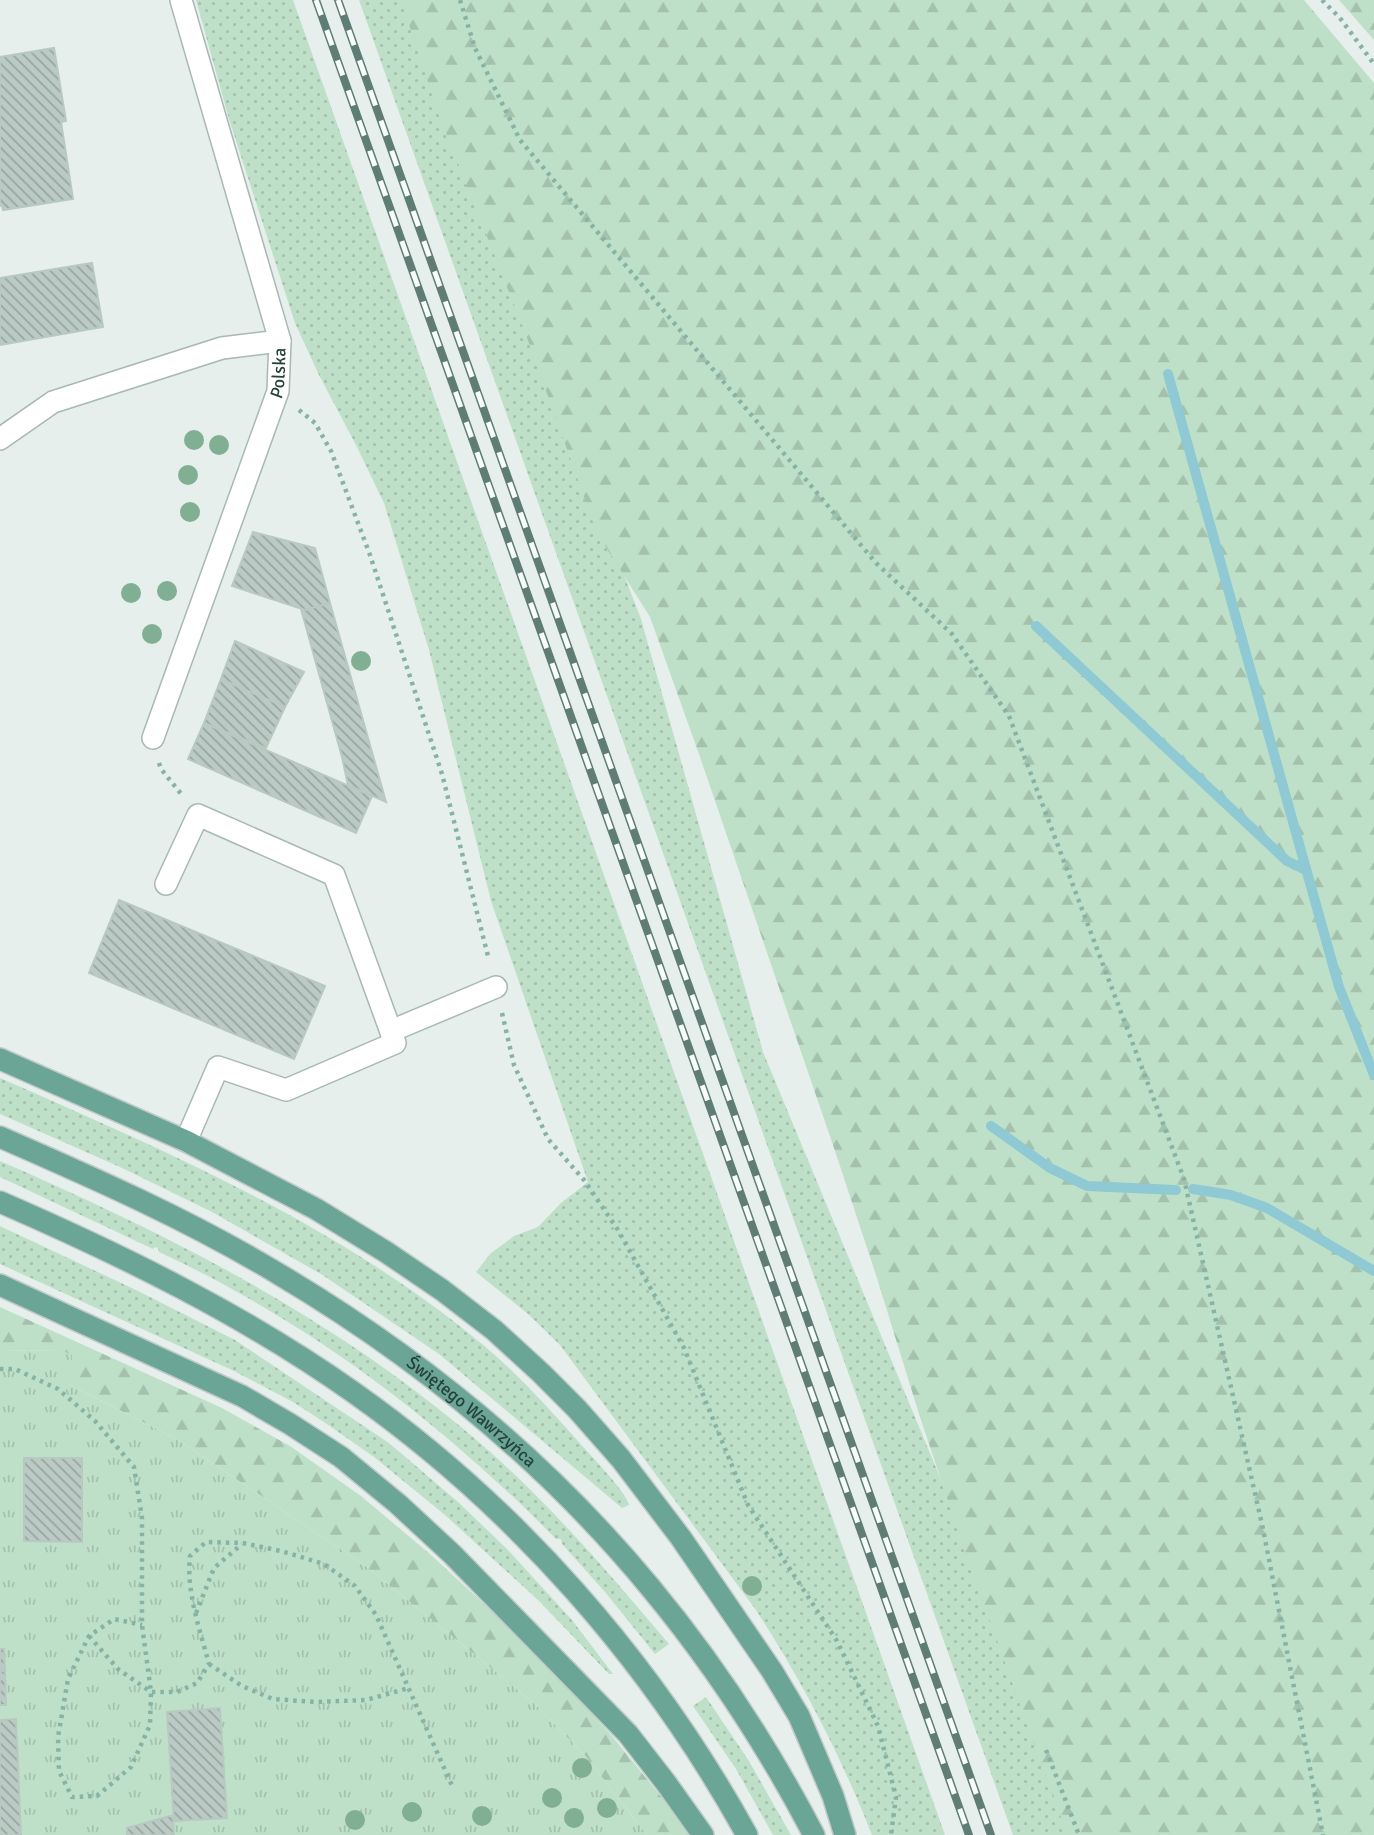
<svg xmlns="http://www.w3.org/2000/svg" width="1374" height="1835" font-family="Signika,sans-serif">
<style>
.grass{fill:url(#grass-dots)}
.forest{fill:url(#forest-firs)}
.park{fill:url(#park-tufts)}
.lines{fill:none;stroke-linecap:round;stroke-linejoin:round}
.stream{stroke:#8ec9d4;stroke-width:10}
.building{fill:url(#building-back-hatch);stroke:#b8c9c2;stroke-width:2}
.minor-casing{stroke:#a8b8b2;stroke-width:24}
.major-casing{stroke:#c2cac8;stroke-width:24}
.path{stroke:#86b3a5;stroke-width:4.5;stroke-dasharray:3.5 5;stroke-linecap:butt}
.minor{stroke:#fff;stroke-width:21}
.major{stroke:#6aa596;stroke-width:21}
.rail-casing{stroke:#5f7d75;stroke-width:8}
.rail{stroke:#f7fbf9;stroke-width:5;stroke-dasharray:16;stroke-linecap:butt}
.tree{fill:#80af93}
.labels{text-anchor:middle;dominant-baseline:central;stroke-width:6;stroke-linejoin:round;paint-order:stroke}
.street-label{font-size:18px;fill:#24423a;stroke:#f7fbf9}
</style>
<defs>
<pattern id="grass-dots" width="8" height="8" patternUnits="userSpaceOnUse" patternTransform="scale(1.75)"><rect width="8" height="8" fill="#bfe0c8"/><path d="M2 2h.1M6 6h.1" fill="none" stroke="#a4c1ad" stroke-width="1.8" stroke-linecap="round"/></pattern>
<pattern id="forest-firs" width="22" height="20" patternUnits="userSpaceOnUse" patternTransform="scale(1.75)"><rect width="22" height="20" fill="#bfe0c8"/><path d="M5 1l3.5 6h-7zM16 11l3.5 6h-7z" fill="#a4c1ad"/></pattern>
<pattern id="park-tufts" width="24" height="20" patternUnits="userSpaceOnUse" patternTransform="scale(1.75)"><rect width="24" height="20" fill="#bfe0c8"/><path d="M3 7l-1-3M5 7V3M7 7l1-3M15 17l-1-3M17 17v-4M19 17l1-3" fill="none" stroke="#a4c1ad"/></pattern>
<pattern id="building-back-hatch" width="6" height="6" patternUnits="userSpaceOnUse" patternTransform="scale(1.75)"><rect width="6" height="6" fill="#bbcac4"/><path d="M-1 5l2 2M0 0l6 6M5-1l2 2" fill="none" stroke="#98a6a0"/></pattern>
</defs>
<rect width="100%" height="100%" fill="#e6efeb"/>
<path class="grass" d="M196,0h97l652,1835h-73c-31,-79 -70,-154 -116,-225l-196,-265 -32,-31 -52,-42 14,-18 24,-18 24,-9 23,-24 27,-21 -97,-281 -62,-251 -45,-147 -27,-56 -38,-72 -24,-52 -66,-204z
M359,0h43l239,619 122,433 326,783h-76z
M0,1078c173,76 352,153 496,278 29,26 55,55 81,84 11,13 49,51 52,65l-7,3 -183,-154 -118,-80 -109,-62 -92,-45 -120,-53z
M0,1161c163,71 323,151 461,266 78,64 143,140 208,217l-14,10 -50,-62 -43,-48 -1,-5h-5c-115,-117 -248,-218 -397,-287l-1,-4 -3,-1 -2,2 -153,-72z
M0,1226l138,65 97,49 154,103 69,59 50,48 64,70 41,54h-4l-71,-74 -93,-85 -71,-58 -50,-35 -31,-20 -59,-31 -234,-107z
M706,1697l43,64 42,74h-18l-37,-66 -43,-63z"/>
<path class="forest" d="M401,0h903l70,83v1752h-307l-104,-289 -44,-132 -43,-139 -42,-127 -134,-391 -50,-140 -53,-84 -71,-198 -88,-222z
M1339,0h35v40z
M0,1307l222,101 68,38 71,50 69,58 95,88 87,94 64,79 13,20h-42l-61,-78 -51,-53 -168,-137 -189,-127 -110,-56 -7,-34 -61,1z"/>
<path class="park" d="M61,1350l11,5 -4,29 110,56 189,127 168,137 51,53 61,78h-647v-484z"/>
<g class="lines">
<path class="stream" d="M1168,374l171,613 35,88
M1036,626l251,235 19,9
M991,1126l59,42 37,18 89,4
M1193,1189l38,6 36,13 107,63"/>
</g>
<path class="building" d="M54,48l12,73 -5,1 12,77 -70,11 -1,-5 -2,1v-149z
M92,263l11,64 -103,18v-67z
M253,532l62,16 15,55 -25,7 -73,-24z
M330,603l56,199 -38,-17 -6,-28 -41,-148 4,1z
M235,641l69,31 -19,35 -64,-28z
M221,679l64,28 -19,41 -62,-25z
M204,723l168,73 -16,37 -168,-74z
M119,900l206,86 -31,73 -205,-86z
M24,1458h58v84l-58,-1z
M0,1649h4l1,22h-5z
M0,1671h5l1,34h-6z
M220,1708l7,110 -53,3 -7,-109z
M16,1719l5,116h-21v-115z
M173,1815l1,20h-47v-7z"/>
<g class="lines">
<defs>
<g id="minor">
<path d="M0,439l53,-37 169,-54 58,-7"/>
<path id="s1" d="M153,738l125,-347 2,-50 -99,-341"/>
<path d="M166,884l32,-69 136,60 61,168 -109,47 -68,-23 -32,74"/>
<path d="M391,1031l105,-44"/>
</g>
<g id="major">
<path d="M0,1059l186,82 130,68 70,43 56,38 52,40 47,43 36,36 44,50 60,79 91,133 27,45 34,80 12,39"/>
<path id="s2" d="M0,1137c94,41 189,83 277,136 140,83 269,188 373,314 64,77 118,160 164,248"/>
<path d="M0,1202c122,53 244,113 353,190 163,115 298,269 394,443"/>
<path d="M0,1285l242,111 48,28 51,33 57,47 54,50 176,180 38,49 37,52"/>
</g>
</defs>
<use href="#minor" class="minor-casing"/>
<use href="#major" class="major-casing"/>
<path class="path" d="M460,0l15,48 45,92 356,423 76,71 57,82 175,463 79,350 60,306
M1322,0l18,18 34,46
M299,410l16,13 16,28 39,104 72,219 47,186
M159,763l2,6 21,26
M502,1013l12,52 34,74 36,41 34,50 66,118 64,157 89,136 41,85 18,71 -5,38
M0,1369h15l43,20 37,32 39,46 8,51v107l9,67 -1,33 -19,42 -34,29 -25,1 -13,-26 -1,-34 10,-58 21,-43 25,-17 28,6
M196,1613l18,-45 28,-24
M89,1636l29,33 33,23h26l20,-9 12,-19c-9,-34 -23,-72 -19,-108l16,-14 37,1 38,8 43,13 31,22 21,29 77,173
M209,1664l33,22 31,13 43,3 50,-2 43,-12
M1046,1750l33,85"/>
<use href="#minor" class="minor"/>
<use href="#major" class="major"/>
<defs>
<path id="rail" d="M316,0l653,1835
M338,0l653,1835"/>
</defs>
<use href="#rail" class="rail-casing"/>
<use href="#rail" class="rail"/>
</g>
<g class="tree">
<circle cx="194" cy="440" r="10"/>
<circle cx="219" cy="445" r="10"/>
<circle cx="188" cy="475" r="10"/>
<circle cx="190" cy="512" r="10"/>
<circle cx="167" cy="591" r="10"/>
<circle cx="131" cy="593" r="10"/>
<circle cx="152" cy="634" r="10"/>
<circle cx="361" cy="661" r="10"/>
<circle cx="752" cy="1586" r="10"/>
<circle cx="582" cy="1768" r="10"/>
<circle cx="552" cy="1798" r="10"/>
<circle cx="607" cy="1808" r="10"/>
<circle cx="412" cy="1812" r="10"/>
<circle cx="482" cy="1816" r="10"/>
<circle cx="574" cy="1818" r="10"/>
<circle cx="355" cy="1820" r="10"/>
</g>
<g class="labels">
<g class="street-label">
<text stroke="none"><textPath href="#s1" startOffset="387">Polska</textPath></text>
<text stroke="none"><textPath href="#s2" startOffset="548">Świętego Wawrzyńca</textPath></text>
</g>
</g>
</svg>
